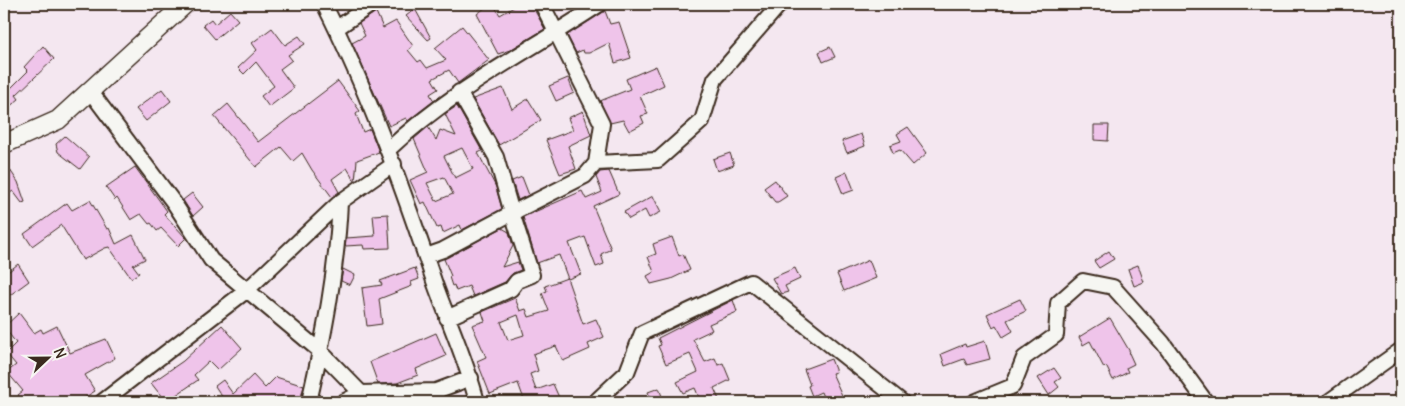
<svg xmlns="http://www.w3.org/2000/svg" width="1405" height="406" font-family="Delius,sans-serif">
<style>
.building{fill:#efc4ea;stroke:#3b2a1e;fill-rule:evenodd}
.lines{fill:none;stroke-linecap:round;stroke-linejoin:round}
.minor-casing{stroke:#3b2a1e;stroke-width:18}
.major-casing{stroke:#3b2a1e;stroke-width:21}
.minor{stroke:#f6f6f2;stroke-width:14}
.major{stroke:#f6f6f2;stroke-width:18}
</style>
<rect width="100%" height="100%" fill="#f4e7f0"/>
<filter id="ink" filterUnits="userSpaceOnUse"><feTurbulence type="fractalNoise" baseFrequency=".02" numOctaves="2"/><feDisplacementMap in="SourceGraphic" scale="10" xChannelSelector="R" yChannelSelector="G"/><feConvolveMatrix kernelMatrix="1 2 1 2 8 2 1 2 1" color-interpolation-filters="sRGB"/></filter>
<g filter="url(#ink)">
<path class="building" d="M490,4h3l7,11 19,-11h12l14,25 -35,21 -12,4 -21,-40z
M415,9l16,29 -3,2 -22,-24z
M230,11l8,9 -23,19 -12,-14 8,-6 4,5z
M605,11l5,13 9,-2 12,36 -16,5 -6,-20 -20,10h-5l-1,-3 -7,3 -9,-18z
M376,12l7,16 13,-7 17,25 -5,4 10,12 3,-2 6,8 19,-8 -11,-12 27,-22 27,34 -31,23 -9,-13 -17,9 6,10 -8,5 4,7 -26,20 -2,-3 -17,8 -37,-83 13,-7 -6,-13z
M272,28l13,17 14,-9 6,8 -17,11 4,5 -12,9 14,19 -25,19 -8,-11 13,-10 -18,-24 -12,12 -6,-6 19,-18 -5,-7z
M43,46l11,13 -38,36 3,4 -15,12v-16l24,-24 -4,-4z
M830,47l5,10 -12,5 -4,-10z
M656,66l8,19 -24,11 8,18 -7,2 3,7 -15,8 -6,-11 -13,3 -10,-22 30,-12 -4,-10z
M568,78l6,15 -18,8 -7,-15z
M338,81l22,30 -4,3 7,18 7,-3 9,23 -22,8 -2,21 -8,-13 -15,11 7,13 -7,5 -20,-27 -10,-17 -9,8 -12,-14 -25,20 -42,-51 14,-12 30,38z
M503,88l9,21 16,-10 13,21 -42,25 -26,-46z
M162,89l9,12 -25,20 -10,-12z
M457,106l25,45 -4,2 18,34 6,22 -40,21 -2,-5 -17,8 -2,-6 -4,1 -12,-26 -4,2 -11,-24 18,-8 -14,-33 14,-12 8,13 4,-10 16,6 -11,-22zM462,148l11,21 -18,9 -11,-22zM444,177l9,17 -17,7 -9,-18z
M583,111l8,24 -23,11 8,23 -16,5 -14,-34 27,-10 -5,-12z
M1094,125h15l-1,16 -14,-1z
M908,127l19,26 -14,12 -13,-15 -7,3 -3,-8 11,-4 -4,-7z
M861,134l4,12 -18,7 -5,-12z
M65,136l24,21 -9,12 -22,-17 -2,-8z
M730,153l4,12 -17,6 -4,-12z
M4,161l14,21 7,20 -3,1 -9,-12 -9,6v-10l4,-3 -4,-6z
M135,167l32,44 -3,3 22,24 -8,8 -17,-18 -4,3 -6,-8 -2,1 -8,-10 -10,6 -14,-22 -2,2 -9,-13z
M609,171l10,23 -26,12 18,43 -10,5 3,10 -8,3 -11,-30 -16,6 12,31 -13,5 -9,-24 -22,8 -14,-46 59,-26 4,8 16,-7 -6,-15 4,-5z
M847,172l7,18 -11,4 -7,-17z
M522,177l7,18 -11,5 -6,-19z
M775,180l12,16 -9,6h-3l-11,-14z
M192,193l11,14 -10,9 -10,-16z
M653,196l8,16 -12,6 -4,-8 -16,9 -5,-7z
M90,200l17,29 2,-1 7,16 17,-9 12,24 -12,6 6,8 -8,5 -22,-31 -4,1 -22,12 -22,-35 -29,21 -8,-12 43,-31 5,7z
M388,214l2,34 -26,1 -1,-4 -18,1 1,-8 29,-2 -2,-21z
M502,228l7,4 4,14 -11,21 16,-5 3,8 -8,3 -8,9 -32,14 -4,-10 -13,5 -2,-6 -2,1 -3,-9 2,-1 -7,-17z
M672,237l7,19 4,-2 7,16 -19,9 -20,5 -4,-8 7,-4 -6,-15 8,-3 -3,-10z
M1109,251l5,8 -15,9 -5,-7z
M869,260l7,18 -32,13 -7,-17z
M18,264l11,17 -19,14 -6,-10v-10z
M1138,265l6,17 -10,4 -6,-17z
M415,268l4,11 -8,3 1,4 -33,13 3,25 -15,2 -5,-38 20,-3 -2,-4z
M795,268l5,11 -15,7 3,6 -7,2 -9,-16z
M343,269l12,6 -5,10 -9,-4z
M567,278l16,46 13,-5 8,18 -16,7 2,5 -27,12 -7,-15 -23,8 5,17 -8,3 6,16 17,-6 8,18h-36l-7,-19 -28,11 -13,-33 9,-4 -14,-32 13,-4 -3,-9 33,-14 5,13 6,-2 3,8 20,-6 -7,-18 5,-2 -2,-5zM518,315l6,20 -16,5 -7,-18z
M1020,299l6,12 -19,9 6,11 -10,6 -7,-12 -3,2 -6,-13z
M733,300l4,12 -28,12 3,6 -19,9 12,23 10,-4 3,7 5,-2 7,17 -16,8 6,14h-19l-6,-14 -12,5 -6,-11 21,-10 -8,-18 -24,10 -8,-18 3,-1 -3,-7z
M19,313l15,20 7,-4 2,4 14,-7 13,27 36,-14 9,19 -30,17 10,16 -17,11h-55l-5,-7 5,-4 -16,-19 9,-7 -10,-12 10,-10 -12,-16z
M1110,318l20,34 -1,1 5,11 -8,4 2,4 -15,8 -7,-14 -2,2 -14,-27 -7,4 -4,-8z
M222,325l20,23 -24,22 -9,-9 -15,14 4,5 -32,22 -15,-19 32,-22z
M436,333l10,23 -30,13 2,6 -21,8 -19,1 -8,-22z
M985,341l5,18 -23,6 -3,-6 -19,7 -4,-12 24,-10 1,3z
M831,359l5,13 -4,1 13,29h-20l-4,-10 -9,4 -4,-10 2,-1 -6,-16z
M1054,368l7,10 -6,4 4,5 -10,8 -11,-17z
M253,375l12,13 11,-11 28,9 -4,16 -17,-3 -8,3h-52l2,-1 -10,-15 8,-6 10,14z
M659,388l5,14h-12l-4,-10z"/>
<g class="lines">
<defs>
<path id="minor" d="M324,4c45,89 79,185 111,280 14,39 32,78 42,118
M542,4l60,120 -6,39
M337,28l35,-24
M90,91l84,112 37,57 110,92 40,41 75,-2 1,11
M388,150c63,-60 140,-98 212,-146
M426,256l17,-6 69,-37 -16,-56 -37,-65
M447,318l64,-29 6,-8 15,-6 -20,-62 73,-37 11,-13 62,-3 44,-39 13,-42 65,-75
M436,391l35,-13
M102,402l144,-111 94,-89 54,-38
M309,402c15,-66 28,-132 31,-200
M343,402l18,-9
M595,402l32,-30 15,-39 109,-51 151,120
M974,402l39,-16 11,-28 32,-23 2,-32 25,-22 30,6 50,56 43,59
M1328,402l73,-52"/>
<path id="major" d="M4,144l54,-24 127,-116"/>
</defs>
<use href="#minor" class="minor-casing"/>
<use href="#major" class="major-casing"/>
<use href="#minor" class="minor"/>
<use href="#major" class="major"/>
</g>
</g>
<rect width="1405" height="406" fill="none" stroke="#f6f6f2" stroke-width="20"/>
<rect x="10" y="10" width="1385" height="386" fill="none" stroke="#3b2a1e" stroke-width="2" filter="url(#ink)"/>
<g transform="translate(48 358) rotate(68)" stroke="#f6f6f2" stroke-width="4" paint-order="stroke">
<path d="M0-4L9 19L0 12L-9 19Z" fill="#3b2a1e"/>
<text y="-8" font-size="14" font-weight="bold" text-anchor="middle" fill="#3b2a1e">N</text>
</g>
</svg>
